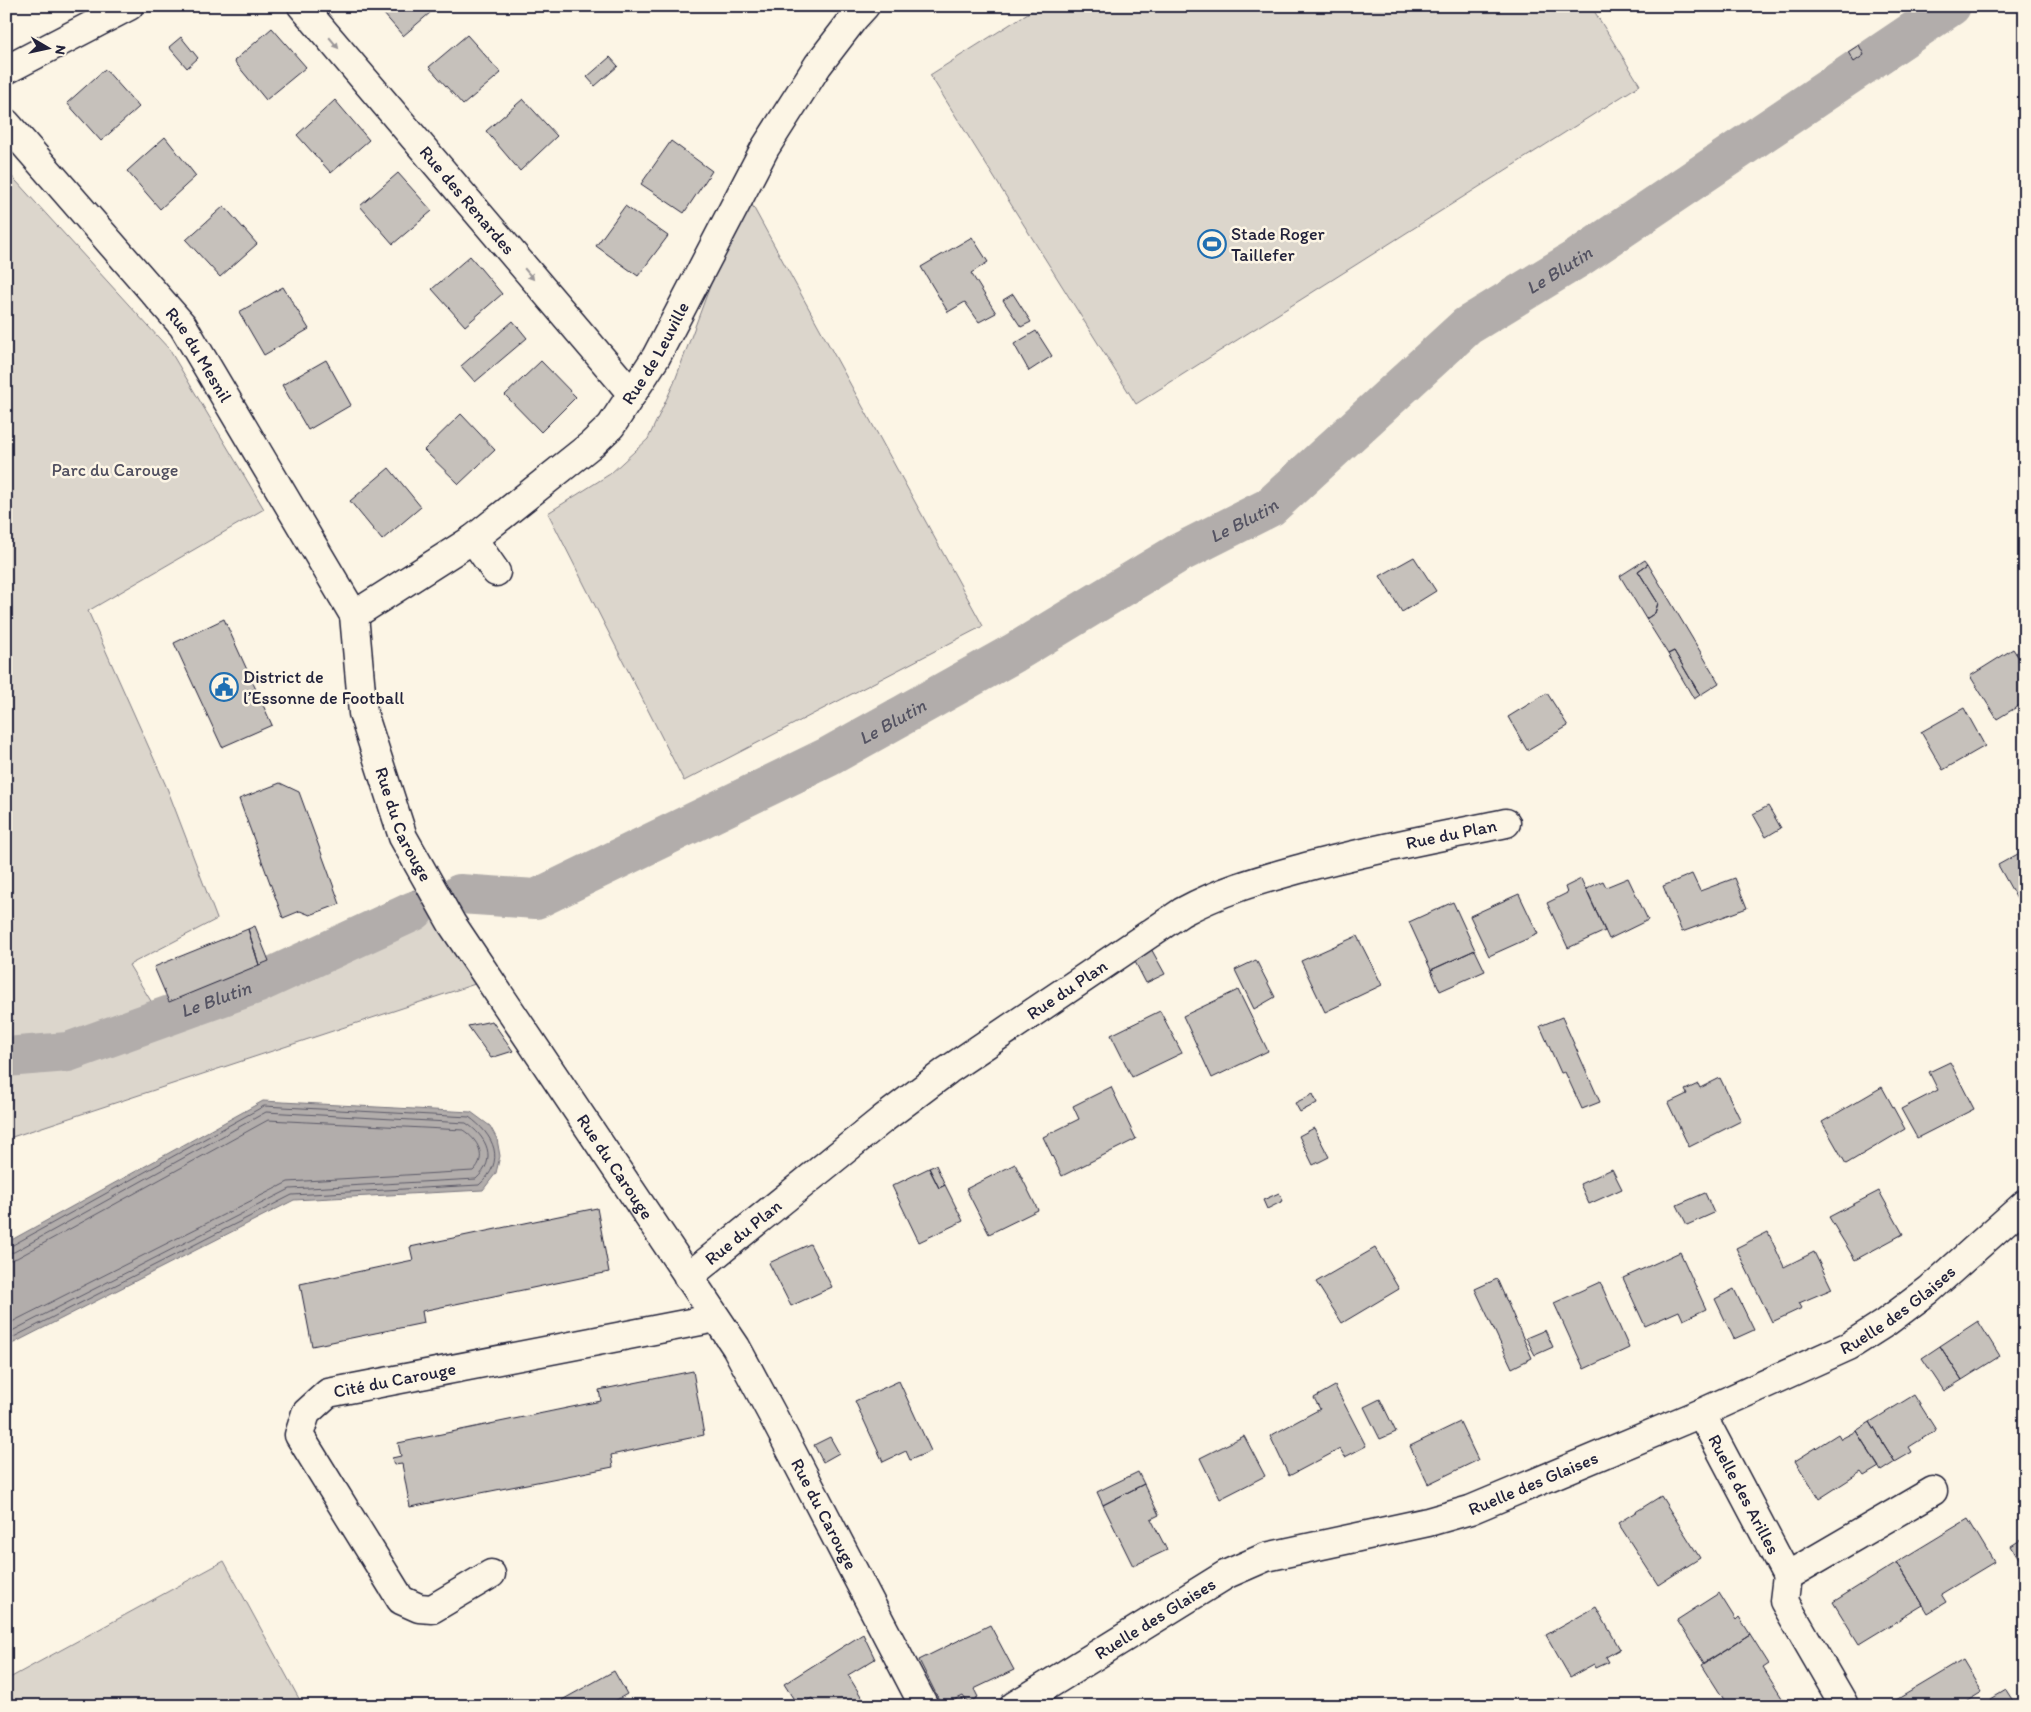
<svg xmlns="http://www.w3.org/2000/svg" width="2031" height="1712" font-family="Itim,sans-serif">
<style>
.green{fill:#dcd6cc;stroke:#7f7c84}
.water{fill:#b2adab;stroke:#78757e}
.lines{fill:none;stroke-linecap:round;stroke-linejoin:round}
.shore{stroke:#5c5a68;stroke-width:1}
.canal{stroke:#b2adab;stroke-width:40}
.building{fill:#c6c1bb;stroke:#22223b}
.minor-casing{stroke:#22223b;stroke-width:31}
.minor{stroke:#fcf5e5;stroke-width:28}
.oneway{fill:#9a9698}
.labels{text-anchor:middle;dominant-baseline:central;stroke-width:5;stroke-linejoin:round;paint-order:stroke}
.street-label{font-size:18px;fill:#22223b;stroke:#fcf5e5}
.poi-label{font-size:18px;fill:#22223b;stroke:#fcf5e5;text-anchor:start}
.park-label{font-size:18px;fill:#504f5f;stroke:#fcf5e5}
.water-label{font-size:19px;font-style:italic;fill:#545362;stroke:#fcf5e5}
</style>
<rect width="100%" height="100%" fill="#fcf5e5"/>
<filter id="ink" filterUnits="userSpaceOnUse"><feTurbulence type="fractalNoise" baseFrequency=".02" numOctaves="2"/><feDisplacementMap in="SourceGraphic" scale="10" xChannelSelector="R" yChannelSelector="G"/><feConvolveMatrix kernelMatrix="1 2 1 2 8 2 1 2 1" color-interpolation-filters="sRGB"/></filter>
<g filter="url(#ink)">
<path class="green" d="M1039,6h552l49,79 -504,319 -206,-329z
M6,170l163,179 95,160 -176,102 79,177 50,131 -88,46 28,46 257,-121 64,93 -472,156z
M745,192l238,434 -299,155 -136,-268 62,-39 38,-35 26,-56z
M224,1561l79,145h-297v-26z"/>
<path class="water" d="M263,1101l208,11 19,14 7,13 3,17 -4,17 -13,17 -189,10 -288,147v-104z"/>
<g class="lines">
<path class="shore" d="M6,1247l5,-1 253,-140 205,11c25,18 38,44 10,68l-187,10 -286,146
M6,1253l8,-1 252,-140 200,11c21,14 32,36 10,56l-186,10 -284,145
M6,1261l11,-3 251,-138 195,10c15,10 25,27 10,41l-185,11 -282,143"/>
<g class="canal">
<path id="s1" d="M460,894l76,5 292,-142 186,-104 163,-99 93,-47 197,-181 111,-68 373,-252"/>
<path id="s2" d="M6,1057l62,-5 188,-68 158,-73"/>
</g>
</g>
<path class="building" d="M377,6h61l-35,30z
M272,28l34,39 -40,33 -32,-39z
M467,35l34,38 -38,32 -34,-38z
M181,37l17,21 -11,10 -18,-21z
M1859,45l5,10 -10,7 -6,-10z
M610,57l8,9 -23,20 -8,-9z
M105,69l34,38 -38,34 -34,-38z
M523,99l34,37 -37,35 -34,-40z
M335,100l34,40 -38,33 -34,-38z
M165,137l31,39 -36,33 -33,-38z
M671,141l41,30 -28,42 -43,-29z
M398,173l34,38 -39,33 -33,-38z
M224,206l33,38 -37,33 -34,-37z
M625,206l43,30 -30,40 -42,-30z
M972,237l16,25 -17,11 25,40 -17,9 -14,-20 -17,10 -27,-45z
M470,256l32,38 -37,32 -33,-37z
M283,287l26,42 -45,26 -25,-43z
M1013,294l18,28 -10,5 -18,-27z
M513,321l14,17 -52,44 -14,-16z
M1036,331l16,25 -23,15 -15,-27z
M326,360l25,45 -43,25 -26,-45z
M541,361l35,36 -35,35 -36,-37z
M461,414l34,36 -36,34 -35,-34z
M389,468l32,39 -39,33 -32,-39z
M1414,557l22,34 -34,21 -22,-36z
M1645,560l3,4 -10,7 20,32 -3,10 -9,6 -26,-43z
M1648,564l71,119 -19,12 -26,-44 -6,3 -22,-35 9,-6 3,-10 -20,-32z
M224,619l48,106 -50,22 -48,-104z
M2025,648v19l-9,-14z
M2013,649l12,18v35l-28,17 -27,-43z
M1674,651l26,44 -6,4 -26,-45z
M1547,693l21,33 -41,24 -19,-33z
M1964,708l21,38 -42,24 -22,-38z
M280,783l19,9 41,112 -30,11 -10,-4 -17,7 -44,-119z
M1768,806l13,22 -15,9 -13,-23z
M2025,850v45l-8,4 -19,-34z
M1692,874l8,17 35,-13 12,30 -65,24 -19,-46z
M1628,878l20,42 -39,19 -23,-50 17,-8 3,6z
M1581,879l24,52 -37,17 -21,-45 20,-10 -2,-6z
M1519,894l19,40 -49,22 -19,-40z
M1453,902l22,48 -44,20 -22,-48z
M255,926l14,35 -10,4 -11,-36z
M248,929l11,36 -90,37 -15,-35z
M1357,936l25,49 -57,27 -24,-51z
M1149,945l16,29 -19,9 -14,-27z
M1475,950l10,21 -45,20 -9,-21z
M1256,960l19,37 -21,12 -19,-39z
M1238,990l30,61 -56,27 -29,-62z
M1160,1011l22,42 -50,24 -21,-42z
M1562,1017l38,85 -18,7 -17,-37 -4,1 -21,-47z
M492,1021l21,30 -22,7 -23,-32z
M1950,1062l24,47 -57,29 -16,-29 37,-19 -9,-18z
M1720,1078l21,43 -52,26 -21,-44 19,-9 -2,-4 13,-6 2,4z
M1111,1087l25,52 -74,37 -19,-39 36,-18 -6,-13z
M1882,1087l23,42 -59,35 -24,-42z
M1313,1094l4,9 -17,9 -5,-9z
M1314,1128l15,29 -16,8 -14,-29z
M1015,1164l23,46 -49,24 -23,-45z
M936,1165l9,20 -6,3 -10,-20z
M929,1168l10,20 6,-3 18,36 -44,21 -27,-56z
M1612,1169l10,20 -33,15 -9,-20z
M1879,1191l24,43 -48,26 -26,-43z
M1279,1193l4,8 -16,8 -4,-9z
M1705,1193l9,20 -27,12 -10,-20z
M597,1208l12,64 -187,39 2,12 -112,23 -12,-62 113,-24 -3,-13z
M1768,1232l16,35 30,-15 18,37 -33,14 3,5 -30,14 -36,-74z
M810,1244l22,43 -41,19 -22,-43z
M1375,1248l24,41 -57,34 -26,-41z
M1680,1252l26,57 -23,11 -4,-9 -34,15 -22,-48z
M1497,1279l35,79 -20,10 -37,-79z
M1600,1282l29,66 -45,21 -30,-66z
M1734,1289l20,41 -20,9 -19,-40z
M1978,1321l22,35 -38,24 -22,-34z
M1545,1330l8,17 -18,8 -9,-17z
M1940,1346l22,34 -18,11 -22,-33z
M693,1371l11,64 -93,20 2,12 -203,40 -8,-43 -8,1 -2,-7 9,-2 -3,-13 203,-42 -2,-11z
M899,1381l32,70 -21,9 -4,-9 -23,11 -28,-61z
M1335,1386l31,60 -21,11 -5,-8 -51,27 -19,-40 50,-27 -6,-11z
M1914,1395l22,35 -27,17 3,5 -17,10 -25,-40z
M1380,1399l16,33 -16,7 -16,-32z
M1460,1422l18,38 -50,24 -18,-38z
M1870,1422l25,40 -14,9 -25,-40z
M1856,1431l23,36 -15,9 -3,-4 -42,27 -24,-38 43,-27 3,5z
M1244,1436l21,40 -45,23 -20,-41z
M830,1437l9,16 -16,9 -9,-17z
M1138,1472l6,12 -41,21 -6,-13z
M1144,1484l15,31 -8,4 16,31 -34,16 -30,-61z
M1661,1496l39,62 -42,27 -40,-62z
M1968,1519l26,43 -53,32 5,8 -18,11 -31,-51z
M2025,1537v31l-14,-22z
M1897,1562l26,43 -64,39 -26,-42z
M1719,1593l17,27 3,-3 11,17 -46,29 -27,-43z
M1596,1607l24,42 -14,8 3,5 -13,6 -2,-4 -24,13 -24,-42z
M990,1625l24,45 -40,19 4,8 -10,6 -5,-7 -21,10 -23,-46z
M863,1634l12,25 -27,16 19,31h-50l-5,-8 -14,8 -14,-22z
M1750,1634l19,30 -6,4 19,30 -12,8h-42l-26,-41z
M1963,1660l19,32 -23,14h-73z
M614,1671l13,23 -21,12h-41l-3,-6z
M2006,1690l9,14 -19,2 -5,-7z"/>
<g class="lines">
<defs>
<g id="minor">
<path id="s3" d="M302,6l330,388"/>
<path d="M6,70l123,-64"/>
<path id="s4" d="M6,123l177,203 171,289 9,98 40,124 49,87 284,423 36,67 152,292"/>
<path d="M473,539l23,33"/>
<path id="s5" d="M354,615l119,-76 119,-95 19,-18 45,-69 109,-209 53,-83 36,-47 11,-12"/>
<path id="s6" d="M688,1277l195,-158 65,-49 234,-158c43,-23 78,-32 124,-45 66,-18 133,-30 200,-44"/>
<path id="s7" d="M1701,1413l86,163 146,-85"/>
<path id="s8" d="M491,1574l-59,35 -13,-1 -18,-8 -102,-165 7,-22 22,-20 388,-75"/>
<path d="M1787,1576l-3,25 59,102"/>
<path id="s9" d="M1014,1706l213,-132 39,-17 162,-35 42,-12 231,-97 148,-67 36,-23 44,-33 96,-86"/>
</g>
</defs>
<use href="#minor" class="minor-casing"/>
<use href="#minor" class="minor"/>
</g>
<defs><path id="oneway-solid" d="M-6-.8H1V-3.2L6.5 0L1 3.2V.8H-6Z" transform="scale(1.25)"/></defs>
<g class="oneway">
<use href="#oneway-solid" transform="translate(334 43) rotate(50)"/>
<use href="#oneway-solid" transform="translate(529 274) rotate(50)"/>
</g>
</g>
<defs>
<symbol id="stadium-ring" viewBox="-11 -11 22 22"><circle r="9.5" fill="#fcf5e5" stroke="#1f6fb2" stroke-width="1.5"/><path d="M0-5a6.5 5 0 1 0 0 10a6.5 5 0 1 0 0-10ZM-3.5-1.8h7v3.6h-7Z" fill="#1f6fb2"/></symbol>
<symbol id="civic-ring" viewBox="-11 -11 22 22"><circle r="9.5" fill="#fcf5e5" stroke="#1f6fb2" stroke-width="1.5"/><path d="M-.6-6.5H3V-4.5H.6V-3L4-1V1h2V6H-6V1h2V-1L-.6-3ZM-1.2 2.5V6h2.4V2.5Z" fill="#1f6fb2"/></symbol>
</defs>
<g fill-rule="evenodd">
<use href="#stadium-ring" x="1196" y="228" width="32" height="32"/>
<use href="#civic-ring" x="208" y="671" width="32" height="32"/>
</g>
<g class="labels">
<g class="street-label">
<text stroke="none"><textPath href="#s3" startOffset="255">Rue des Renardes</textPath></text>
<text stroke="none"><textPath href="#s5" startOffset="405">Rue de Leuville</textPath></text>
<text stroke="none"><textPath href="#s4" startOffset="302">Rue du Mesnil</textPath></text>
<text stroke="none"><textPath href="#s4" startOffset="822">Rue du Carouge</textPath></text>
<text stroke="none"><textPath href="#s6" startOffset="896">Rue du Plan</textPath></text>
<text stroke="none"><textPath href="#s6" startOffset="476">Rue du Plan</textPath></text>
<text stroke="none"><textPath href="#s4" startOffset="1226">Rue du Carouge</textPath></text>
<text stroke="none"><textPath href="#s6" startOffset="71">Rue du Plan</textPath></text>
<text stroke="none"><textPath href="#s9" startOffset="976">Ruelle des Glaises</textPath></text>
<text stroke="none"><textPath href="#s8" startOffset="416">Cité du Carouge</textPath></text>
<text stroke="none"><textPath href="#s9" startOffset="571">Ruelle des Glaises</textPath></text>
<text stroke="none"><textPath href="#s7" startOffset="92">Ruelle des Arilles</textPath></text>
<text stroke="none"><textPath href="#s4" startOffset="1632">Rue du Carouge</textPath></text>
<text stroke="none"><textPath href="#s9" startOffset="166">Ruelle des Glaises</textPath></text>
</g>
<g class="poi-label">
<text x="1231" y="234">Stade Roger<tspan x="1231" dy="21">Taillefer</tspan></text>
<text x="243" y="677">District de<tspan x="243" dy="21">l’Essonne de Football</tspan></text>
</g>
<g class="park-label">
<text x="115" y="470">Parc du Carouge</text>
</g>
<g class="water-label">
<text stroke="none"><textPath href="#s1" startOffset="1284">Le Blutin</textPath></text>
<text stroke="none"><textPath href="#s1" startOffset="879">Le Blutin</textPath></text>
<text stroke="none"><textPath href="#s1" startOffset="474">Le Blutin</textPath></text>
<text stroke="none"><textPath href="#s2" startOffset="219">Le Blutin</textPath></text>
</g>
</g>
<rect width="2031" height="1712" fill="none" stroke="#fcf5e5" stroke-width="25"/>
<rect x="12" y="12" width="2006" height="1687" fill="none" stroke="#22223b" stroke-width="2" filter="url(#ink)"/>
<g transform="translate(48 48) rotate(99)" stroke="#fcf5e5" stroke-width="4" paint-order="stroke">
<path d="M0-4L9 19L0 12L-9 19Z" fill="#22223b"/>
<text y="-8" font-size="14" font-weight="bold" text-anchor="middle" fill="#22223b">N</text>
</g>
</svg>
